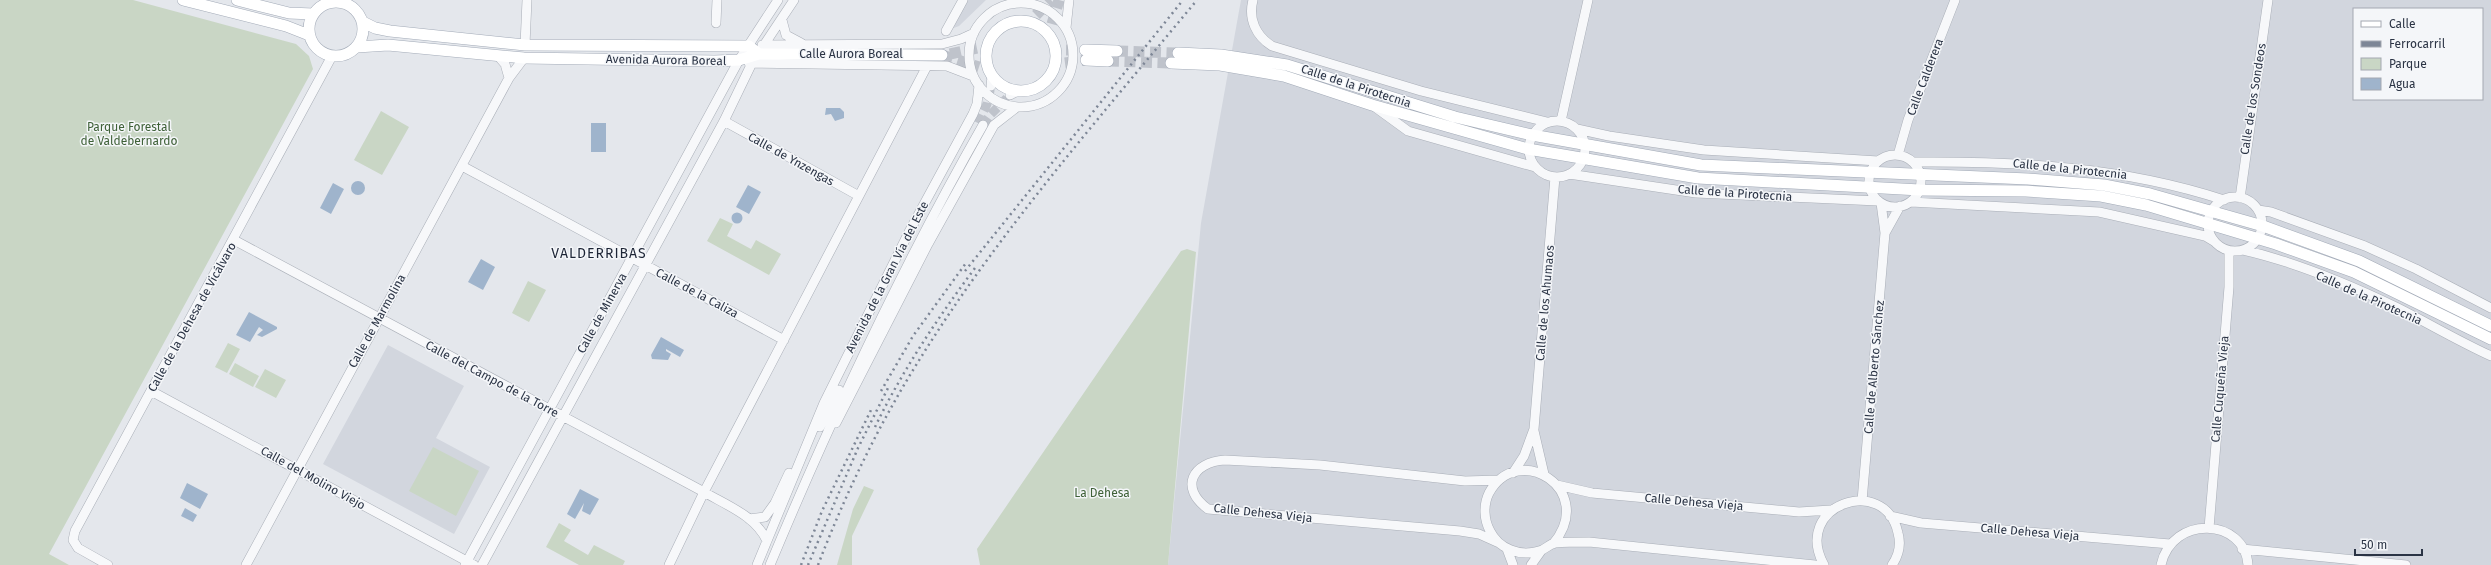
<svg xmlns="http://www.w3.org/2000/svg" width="2491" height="565" font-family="'Fira Sans',sans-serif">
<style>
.built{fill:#d2d6de;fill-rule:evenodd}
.green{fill:#c9d6c5}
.water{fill:#9fb4cc}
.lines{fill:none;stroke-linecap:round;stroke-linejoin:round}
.minor-tunnel{stroke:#bfc3cb;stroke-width:9;stroke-dasharray:9 4.5;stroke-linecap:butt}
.major-tunnel{stroke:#bfc3cb;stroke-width:11;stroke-dasharray:11 5.5;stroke-linecap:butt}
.minor-casing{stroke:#a9aeb7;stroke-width:10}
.major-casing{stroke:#a3abb8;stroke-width:12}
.minor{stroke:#f7f8fa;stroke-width:9}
.major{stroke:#fff;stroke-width:11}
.rail{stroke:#7d8696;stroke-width:2.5;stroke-dasharray:2 4;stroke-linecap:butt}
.labels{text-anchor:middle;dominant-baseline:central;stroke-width:3;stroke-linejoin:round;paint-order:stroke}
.street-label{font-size:12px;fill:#2b3445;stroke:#f4f6f9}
.park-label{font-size:12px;fill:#3f6138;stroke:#f4f6f9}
.quarter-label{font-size:14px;letter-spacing:1px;fill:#1d2536;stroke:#f4f6f9}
</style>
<rect width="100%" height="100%" fill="#e4e7ec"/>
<path class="built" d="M968,0h18l-27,26 -8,3z
M1241,0h1250v565h-1323l33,-342zM2354,9h128v90h-128z
M388,345l76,41 -28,52 54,29 -36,67 -131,-70z"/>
<path class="green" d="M0,0h133l163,44 13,12 4,13 -264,485 20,11h-69z
M381,111l28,16 -27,48 -28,-15z
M720,218l13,6 -6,12 24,13 5,-9 25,14 -12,21 -62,-34z
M1187,249l9,3 -28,313h-188l-3,-16 204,-298z
M528,281l18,9 -17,32 -17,-9z
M228,343l12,6 -13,24 -12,-6z
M235,363l24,13 -6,11 -24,-13z
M265,369l21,11 -10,18 -21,-11z
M433,447l46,24 -23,45 -47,-25z
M864,486l10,4 -22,46v29h-15l16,-56z
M559,523l12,7 -7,11 24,14 6,-10 31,16 -2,4h-44l-33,-18z"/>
<path class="water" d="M826,108h14l4,4v6l-9,3 -4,-7 -6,1z
M591,123h15v29h-15z
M351 188a7 7 0 1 1 14 0a7 7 0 1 1-14 0Z
M333,183l11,6 -13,25 -11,-6z
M748,185l13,7 -12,22 -13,-7z
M731.5 218a5.5 5.5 0 1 1 11 0a5.5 5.5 0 1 1-11 0Z
M481,259l14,8 -12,23 -15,-8z
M249,312l28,15v2l-15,8 -5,-2 6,-5 -4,-3 -9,15 -14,-7z
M661,337l23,13 -4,7 -14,-8v2l5,3 -3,6 -16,-1 -1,-4z
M187,483l21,11 -8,15 -20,-11z
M580,489l19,10 -9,16 -8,-4 2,-8 -9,16 -8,-5z
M185,508l12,7 -4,7 -12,-6z"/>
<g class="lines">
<path class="minor-tunnel" d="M978,123l9,-19 4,-18
M983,125l7,-10 20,-20"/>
<path class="major-tunnel" d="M1036,15l15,-15
M1052,24l7,-24
M1066,50h19
M1117,51l61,2
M950,54l28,-6
M942,55l37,12
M1108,61l63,2
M1065,63l21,-3"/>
<defs>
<path id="minor" d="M1253,0c-5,19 3,36 19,46l149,45 126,31
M340,2v-2
M969 55a52 52 0 1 1 104 0a52 52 0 1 1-104 0Z
M782,20l4,15 15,8
M716,23l1,-23
M1066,28l3,-28
M946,31l17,-31
M525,45l2,-45
M762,45l180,-1 19,-5 13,-6
M499,57l6,7 4,14
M749,63l198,3 26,10
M991,86l1,-10
M1010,95l8,-4
M1375,107l33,24 127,36
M1529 149a28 28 0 1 1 56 0a28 28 0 1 1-56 0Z
M724,121l135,75
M1561,121l27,-121
M1577,129l32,7 95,14 174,11
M1869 181a26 26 0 1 1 52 0a26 26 0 1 1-52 0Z
M1898,155l10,-35 47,-120
M1914,162c105,-1 209,5 310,38
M462,166l322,174
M1569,174l127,19 182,8
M2208 224a27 27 0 1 1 54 0a27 27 0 1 1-54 0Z
M2240,198l28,-198
M1911,202l188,10 106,24 10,6
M2258,210l13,2 94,34 51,23 75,39
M1885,233l15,-27
M234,240l470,252c22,13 52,24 63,49
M2243,250c53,12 105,34 153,57 32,16 62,34 95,49
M151,391l323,174
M836,423l92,-179 66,-119 23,-18
M820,427l19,-37
M1534,431l10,43
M1513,473l11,-17 10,-27 21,-252
M1557,485l35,8 207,19 32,-2
M1862,501l23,-268 -4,-30
M1890,516l31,7 249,21
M749,519l16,-2 10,-14 14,-30
M2209,528l20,-241v-36
M1499,543l-20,-9 -19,-3 -252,-22c-29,-21 -16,-47 17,-49l95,5 145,16 34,-1
M1553,544c45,-54 -35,-104 -64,-51 -6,12 -5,27 1,38 9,18 30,26 49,20 6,-1 10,-7 16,-8 11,-1 23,-1 34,-1l226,23
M1507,549l6,16
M2242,549l164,16
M108,565l-30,-17 -5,-8 2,-9 257,-475
M246,565l263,-487 15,-20
M465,565l274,-505 39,-60
M482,565l242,-444 28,-58 42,-63
M669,565l35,-73 223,-426
M757,565l67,-162 85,-171 64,-118 4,-10 2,-19
M770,565c63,-151 132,-298 213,-440
M1531,565l10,-14
M1824,565c-33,-60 61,-92 74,-32 3,11 1,22 -6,32
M2161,565c11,-51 84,-47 87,0"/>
<path id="major" d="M183,0l103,26 23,9
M237,0l52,13 24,1
M309 29a27 27 0 1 1 54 0a27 27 0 1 1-54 0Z
M986 56a35 35 0 1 1 70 0a35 35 0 1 1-70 0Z
M363,22l12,6 15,3 135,14 224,1 10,8
M357,47l31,-2 136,13 191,3 24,-1 20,-6 183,1
M1085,50l32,1
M1178,53l43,2 66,10 168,52 77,18 169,30 327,14 76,6 46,9 113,32 96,35 132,65
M1086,60l22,1
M1171,63l49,2 64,11 88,29 156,44 170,29 222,12 106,1 75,5 45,9 130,39 78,28 137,67"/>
</defs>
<use href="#minor" class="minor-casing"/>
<use href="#major" class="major-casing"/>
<use href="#minor" class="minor"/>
<use href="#major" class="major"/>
<path class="rail" d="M965,271l218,-271
M881,391l32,-55 53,-73
M875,427c27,-56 62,-108 100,-159
M801,565l21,-54 49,-101
M808,565l50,-117 31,-62
M818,565c27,-70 60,-139 100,-203 79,-128 183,-246 279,-362"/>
</g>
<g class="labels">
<g class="street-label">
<text x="851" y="54">Calle Aurora Boreal</text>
<text transform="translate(666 60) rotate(1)">Avenida Aurora Boreal</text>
<text transform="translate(1925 77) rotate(-69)">Calle Calderera</text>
<text transform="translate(1356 86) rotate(18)">Calle de la Pirotecnia</text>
<text transform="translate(2253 99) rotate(-81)">Calle de los Sondeos</text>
<text transform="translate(791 159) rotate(29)">Calle de Ynzengas</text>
<text transform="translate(2070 169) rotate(6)">Calle de la Pirotecnia</text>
<text transform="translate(1735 193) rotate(4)">Calle de la Pirotecnia</text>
<text transform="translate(887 277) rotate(-63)">Avenida de la Gran Vía del Este</text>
<text transform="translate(697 293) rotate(28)">Calle de la Caliza</text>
<text transform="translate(2369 298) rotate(24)">Calle de la Pirotecnia</text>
<text transform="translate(1545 303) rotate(-85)">Calle de los Ahumaos</text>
<text transform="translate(602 313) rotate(-61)">Calle de Minerva</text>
<text transform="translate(192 317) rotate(-61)">Calle de la Dehesa de Vicálvaro</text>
<text transform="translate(377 321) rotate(-61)">Calle de Marmolina</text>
<text transform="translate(1874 367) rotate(-85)">Calle de Alberto Sánchez</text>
<text transform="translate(492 379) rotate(28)">Calle del Campo de la Torre</text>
<text transform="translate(2220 389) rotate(-85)">Calle Cuqueña Vieja</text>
<text transform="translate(313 478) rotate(29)">Calle del Molino Viejo</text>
<text transform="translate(1694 502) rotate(5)">Calle Dehesa Vieja</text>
<text transform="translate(1263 513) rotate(6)">Calle Dehesa Vieja</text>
<text transform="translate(2030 532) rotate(5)">Calle Dehesa Vieja</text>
</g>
<g class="park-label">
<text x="129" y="127">Parque Forestal<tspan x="129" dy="14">de Valdebernardo</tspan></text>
<text x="1102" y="493">La Dehesa</text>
</g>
<g class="quarter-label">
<text x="599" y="253">VALDERRIBAS</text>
</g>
</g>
<rect x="2353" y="8" width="130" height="92" fill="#f4f6f9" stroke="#a4a8b1"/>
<rect x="2361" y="21" width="20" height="6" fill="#ffffff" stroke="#a4a8b1"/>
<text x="2389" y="28" font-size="12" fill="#2b3445">Calle</text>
<rect x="2361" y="41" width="20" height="6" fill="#7d8696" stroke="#a4a8b1"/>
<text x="2389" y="48" font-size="12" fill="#2b3445">Ferrocarril</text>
<rect x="2361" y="58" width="20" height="12" fill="#c9d6c5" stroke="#a4a8b1"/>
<text x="2389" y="68" font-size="12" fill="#2b3445">Parque</text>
<rect x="2361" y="78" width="20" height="12" fill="#9fb4cc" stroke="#a4a8b1"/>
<text x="2389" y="88" font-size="12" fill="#2b3445">Agua</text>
<path d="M2355 549v6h67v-6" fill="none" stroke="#2b3445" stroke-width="2"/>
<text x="2361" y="549" font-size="12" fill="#2b3445" stroke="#f4f6f9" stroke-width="3" paint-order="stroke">50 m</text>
</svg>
